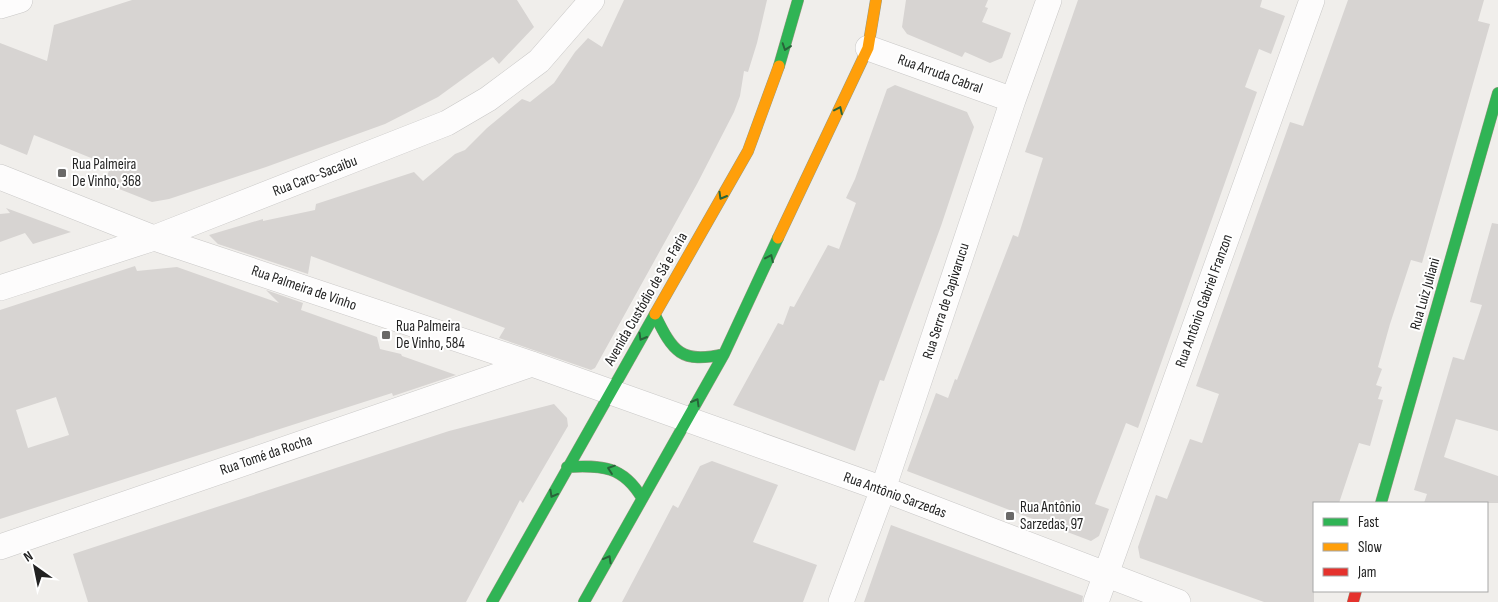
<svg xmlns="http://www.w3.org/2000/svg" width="1498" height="602" font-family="'Sofia Sans Condensed',sans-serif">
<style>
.building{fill:#d7d4d2;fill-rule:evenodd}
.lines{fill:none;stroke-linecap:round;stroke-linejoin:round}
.street-casing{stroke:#c9c8c7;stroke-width:26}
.fast-casing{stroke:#999a82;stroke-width:12}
.slow-casing{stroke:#999a82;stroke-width:12}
.jam-casing{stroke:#999a82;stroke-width:12}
.street{stroke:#fdfcfc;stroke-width:25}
.fast{stroke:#30b455;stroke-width:11}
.slow{stroke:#ff9f0a;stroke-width:11}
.jam{stroke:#e5322d;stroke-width:11}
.oneway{stroke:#286439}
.poi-dot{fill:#6a6968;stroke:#fff;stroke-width:2}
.labels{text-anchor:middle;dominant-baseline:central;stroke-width:4;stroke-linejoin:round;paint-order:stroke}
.street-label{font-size:15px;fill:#222;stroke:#fff}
.poi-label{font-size:15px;fill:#222;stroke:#fff;text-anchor:start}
</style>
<rect width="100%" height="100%" fill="#f0eeeb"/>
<path class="building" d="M132,0h385l17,27 -35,37 -6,-7 -55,40 -53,27 -119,43 -97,32 -17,3 -48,-19 7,-17 -77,-31 -7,20 -27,-11v-101l47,18 7,-36z
M624,0h143l-10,43 -9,29 -4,-1 -4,25 -6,16 -37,72 -102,184 -4,2 -92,-32 6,-10 -194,-72 -3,18 -90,-30 -9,-9 54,-16v2l52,-11 1,-6 98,-32 9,9 32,-27 10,-4 22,-22 35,-29 8,3 24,-19 21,-31 13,-14 14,9z
M906,0h82l-3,7 3,1 -6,14 29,11 -9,25 -12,5 -25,-11 -3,5 -55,-23 -5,-7z
M1078,0h184l-2,7 25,9 -14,38 -12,-5 -14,38 12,5 -119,336 -12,-5 -31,81 14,5 -10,27 -8,5 -184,-70 29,-78 12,5 7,-19 2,1 56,-145 5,2 25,-79 -18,-6z
M1348,0h136l-6,21 12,3 -68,239 -11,-3 -21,64 -12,43 4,2 -6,16 6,2 -4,12 5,1 -13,46 -11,-3 -20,60h-25v99h-50l-124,-44 -2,-11 18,-52 11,4 23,-60 12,4 17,-49 -23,-8 94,-264 13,4z
M895,85l72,27 7,15 -33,99 -57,155 -4,-1 -25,71 -122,-46 45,-82 5,2 7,-19 4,1 34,-62 11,4 17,-46 -10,-5 9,-19 32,-90z
M6,208l46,17 19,7 -38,12 -8,-11 -25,9v-28l10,-1z
M1492,223l6,1v207l-42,-12 -12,38 54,19v27h-74l3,-9 -13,-4 39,-133 11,3 18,-55 -12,-3z
M135,266l2,5 40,-4 102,36 -13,-13 37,13 -2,7 76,27 3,12 21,5 1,2 54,19 -63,21 -1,-3 -392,126v-209zM56,397l13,38 -41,13 -12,-38z
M554,404l13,14 1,8 -45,77 -3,-3 -54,102h-378l-15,-48 376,-123z
M712,461l66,24 -25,57 64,23 -14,37h-181l51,-97 5,3 22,-42z
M891,525l192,71 -1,6h-218z"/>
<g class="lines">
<defs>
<path id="street" d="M0,6l20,-6
M868,48l145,52
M0,177l154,61 378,126 351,125 295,113
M0,288l154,-50 293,-115 41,-24 51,-38 53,-61
M0,547l532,-183
M841,602l42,-113 130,-389 36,-100
M1096,602l216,-602"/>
<path id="fast" d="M779,66l19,-66
M655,315c18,37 26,49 69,39
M567,467c35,-2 56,-1 75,31
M1381,503l117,-410
M492,602l163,-288
M584,602l140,-248 54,-116"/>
<path id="slow" d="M778,238l90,-190 8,-48
M655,314l93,-163 31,-85"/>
<path id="jam" d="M1353,602l3,-11"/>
</defs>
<use href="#street" class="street-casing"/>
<use href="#fast" class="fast-casing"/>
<use href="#slow" class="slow-casing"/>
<use href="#jam" class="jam-casing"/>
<use href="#street" class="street"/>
<use href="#fast" class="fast"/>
<use href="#slow" class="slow"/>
<use href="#jam" class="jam"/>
</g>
<defs><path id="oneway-chevron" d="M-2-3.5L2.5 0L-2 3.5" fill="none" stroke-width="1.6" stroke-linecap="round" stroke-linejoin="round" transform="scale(1.25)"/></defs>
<g class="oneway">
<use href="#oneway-chevron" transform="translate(786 47) rotate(109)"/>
<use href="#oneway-chevron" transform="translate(839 110) rotate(-65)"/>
<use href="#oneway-chevron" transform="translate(722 196) rotate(120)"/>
<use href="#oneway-chevron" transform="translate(770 258) rotate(-65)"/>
<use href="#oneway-chevron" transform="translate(642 337) rotate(120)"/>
<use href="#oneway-chevron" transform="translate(696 402) rotate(-60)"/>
<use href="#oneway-chevron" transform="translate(611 469) rotate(-161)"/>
<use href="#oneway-chevron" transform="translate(553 494) rotate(119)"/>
<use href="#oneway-chevron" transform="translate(608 559) rotate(-61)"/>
</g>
<g class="poi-dot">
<rect x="57" y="168" width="10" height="10" rx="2.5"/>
<rect x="381" y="330" width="10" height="10" rx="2.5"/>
<rect x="1005" y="511" width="10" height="10" rx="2.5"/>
</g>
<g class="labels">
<g class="street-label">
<text transform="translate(940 74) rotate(20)">Rua Arruda Cabral</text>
<text transform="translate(315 176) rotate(-21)">Rua Caro-Sacaibu</text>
<text transform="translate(304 288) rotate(19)">Rua Palmeira de Vinho</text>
<text transform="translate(1425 294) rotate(-74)">Rua Luiz Juliani</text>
<text transform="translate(646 299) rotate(-60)">Avenida Custódio de Sá e Faria</text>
<text transform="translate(946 301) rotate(-72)">Rua Serra de Capivarucu</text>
<text transform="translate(1204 301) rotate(-70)">Rua Antônio Gabriel Franzon</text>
<text transform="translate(266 455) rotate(-19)">Rua Tomé da Rocha</text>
<text transform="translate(895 495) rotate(20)">Rua Antônio Sarzedas</text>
</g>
<g class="poi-label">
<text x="72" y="164">Rua Palmeira<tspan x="72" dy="17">De Vinho, 368</tspan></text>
<text x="396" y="326">Rua Palmeira<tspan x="396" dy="17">De Vinho, 584</tspan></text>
<text x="1020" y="507">Rua Antônio<tspan x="1020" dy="17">Sarzedas, 97</tspan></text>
</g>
</g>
<rect x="1313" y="502" width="175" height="90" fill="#ffffff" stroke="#a7a7a7"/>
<rect x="1323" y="518" width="25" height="8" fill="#30b455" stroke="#a7a7a7"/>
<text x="1358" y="527" font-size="15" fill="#222222">Fast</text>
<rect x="1323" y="543" width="25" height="8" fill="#ff9f0a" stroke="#a7a7a7"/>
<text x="1358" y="552" font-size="15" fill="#222222">Slow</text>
<rect x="1323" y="568" width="25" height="8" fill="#e5322d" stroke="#a7a7a7"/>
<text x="1358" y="577" font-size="15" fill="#222222">Jam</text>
<g transform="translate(35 567) rotate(327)" stroke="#ffffff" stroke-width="4" paint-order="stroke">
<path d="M0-4L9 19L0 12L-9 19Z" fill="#222222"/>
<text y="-8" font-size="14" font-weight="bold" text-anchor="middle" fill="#222222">N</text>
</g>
</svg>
